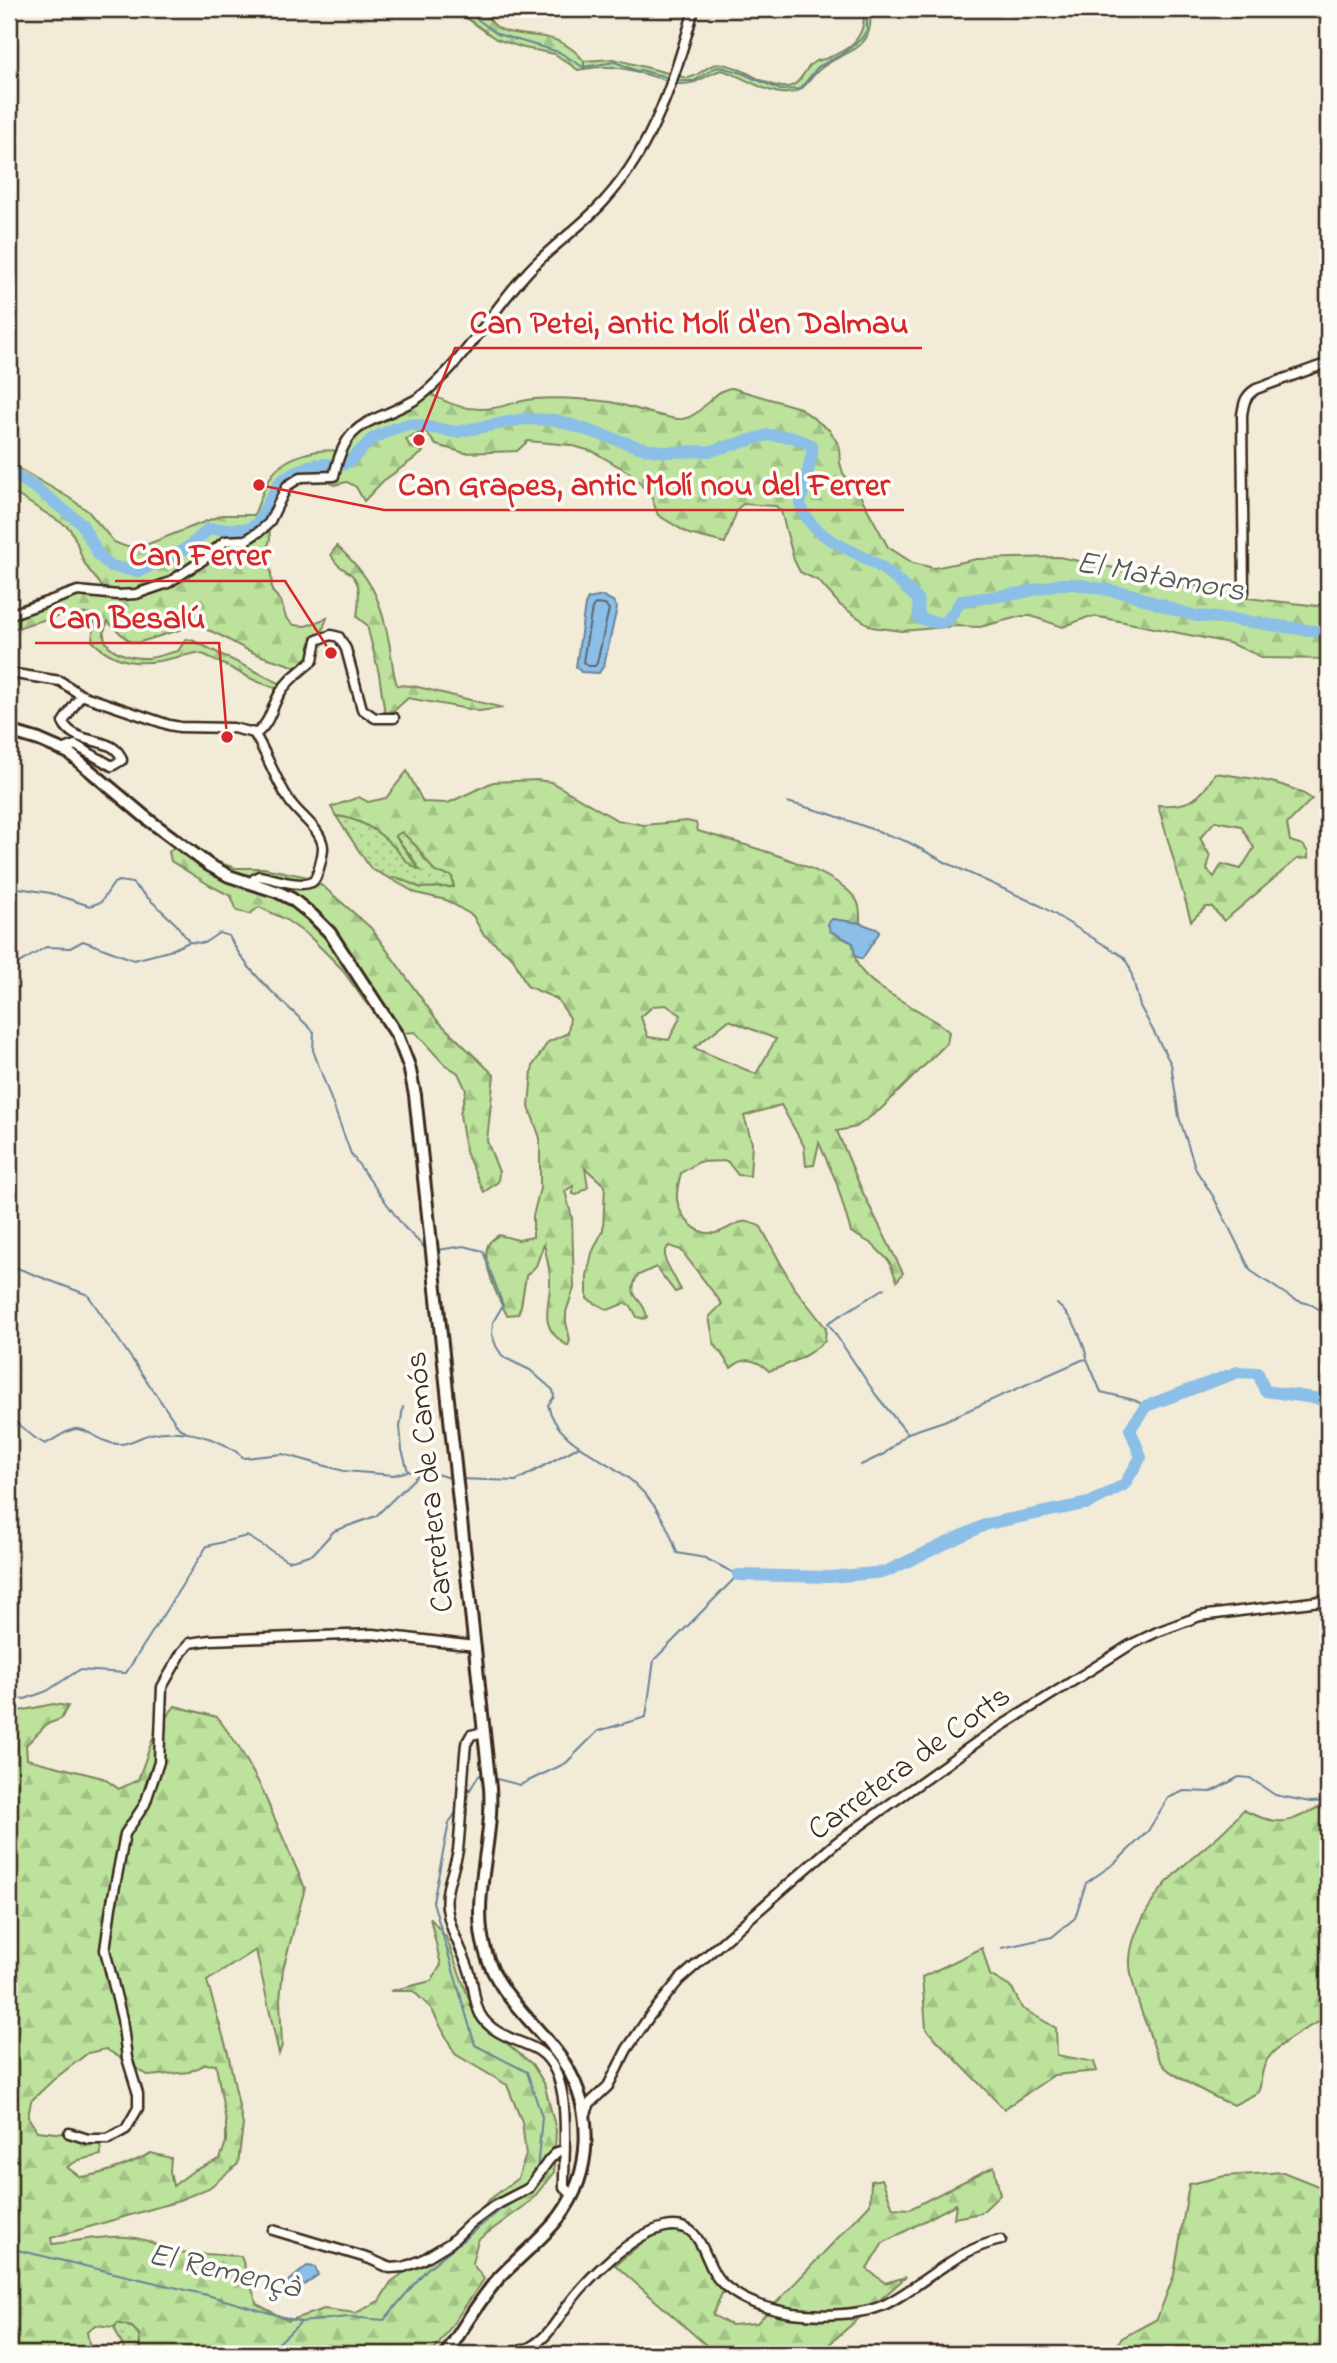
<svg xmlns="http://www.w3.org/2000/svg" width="1337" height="2363" font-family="'Indie Flower',sans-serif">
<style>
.grass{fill:url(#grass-dots);stroke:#7c865d;stroke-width:2}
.forest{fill:url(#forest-firs);stroke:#7c865d;stroke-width:2;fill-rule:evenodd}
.water{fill:#8bbfe7;stroke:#6b8397;stroke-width:2}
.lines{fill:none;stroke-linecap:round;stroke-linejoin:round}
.shore{stroke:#5b666e;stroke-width:2}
.stream{stroke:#6b8397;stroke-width:2}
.river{stroke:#8bbfe7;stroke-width:12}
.minor-casing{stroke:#3b2a1e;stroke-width:13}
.tertiary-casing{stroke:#3b2a1e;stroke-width:16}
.minor{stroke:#fdfcf7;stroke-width:8}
.tertiary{stroke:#fdfcf7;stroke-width:10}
.labels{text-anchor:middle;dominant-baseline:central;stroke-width:7;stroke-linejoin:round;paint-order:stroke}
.street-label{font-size:32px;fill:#3b2a1e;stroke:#fdfcf7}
.water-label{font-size:33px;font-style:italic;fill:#53575a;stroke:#fdfcf7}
.leader{fill:none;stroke:#d62828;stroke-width:2.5}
.callout-dot{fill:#d62828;stroke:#fdfcf7;stroke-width:2.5}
.callout-label{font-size:33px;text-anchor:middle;font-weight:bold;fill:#d62828;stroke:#fdfcf7;stroke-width:7;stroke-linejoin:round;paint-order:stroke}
</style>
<defs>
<pattern id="grass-dots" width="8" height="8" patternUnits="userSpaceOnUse" patternTransform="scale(1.75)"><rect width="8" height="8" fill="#bce29c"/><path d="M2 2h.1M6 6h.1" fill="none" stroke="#a2c286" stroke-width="1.8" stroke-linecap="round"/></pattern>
<pattern id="forest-firs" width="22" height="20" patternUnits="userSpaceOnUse" patternTransform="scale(1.75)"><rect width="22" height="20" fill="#bce29c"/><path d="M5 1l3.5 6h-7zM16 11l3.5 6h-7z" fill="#a2c286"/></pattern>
</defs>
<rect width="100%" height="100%" fill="#f2ebd8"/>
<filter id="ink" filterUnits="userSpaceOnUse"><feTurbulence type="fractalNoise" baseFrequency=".0143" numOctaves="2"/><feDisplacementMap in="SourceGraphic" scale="14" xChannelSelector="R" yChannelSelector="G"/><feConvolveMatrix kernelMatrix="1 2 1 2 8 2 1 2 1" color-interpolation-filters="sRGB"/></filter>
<g filter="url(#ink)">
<path class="grass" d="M864,9h6c5,44 -24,39 -50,60 -14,12 -15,26 -39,24 -19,-2 -40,-18 -60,-23 -19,6 -21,15 -44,14 -34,-10 -57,-22 -93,-15v-8l30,-2 73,19c13,-1 20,-15 34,-14 22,2 40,21 61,23 19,2 20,-17 32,-25 3,-2 7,-2 11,-3 26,-9 41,-22 39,-50z
M336,816c36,3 58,31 83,54l-7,-13 -17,-21 7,-4 15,15 9,14 26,15 2,11 -33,1 -25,-11 -5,2 -20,-10z
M118,2323l14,4 7,7 2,20h-12l-5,-5 -10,-22z"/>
<path class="forest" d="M454,9h28c5,7 10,16 18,20 12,6 24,5 37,7 20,2 35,10 47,25v8l-6,1 -23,-16 -31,-6 -28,-9z
M732,388l68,20 29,22 10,15 1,18 3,10 18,24 27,50 25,16 21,5 43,-9 82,-2 100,20 14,9h30l35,11 90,10v52l-68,-1 -2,-3 -29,-12 -130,-26h-11l-25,10 -32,-11h-9l-42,11 -23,-1 -55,5 -30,-4 -32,-22 -21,-24 -19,-9 -6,-12 -13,-49 -5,-5 -33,-2 -5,4 -13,35 -36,-9 -31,-19 -7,-19 -18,-21 -39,-23 -24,-7 -42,-4 -11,10 -52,2 -29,-8 -11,-14 -19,8 4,8 13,4 -1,2 -39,28 -19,20 -8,-14 -9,-5 -13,3 -10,-6 -23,1 -12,12 -13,27 -7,4 1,16 -3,12 4,22 1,18 9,10 5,17 8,7 12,1 21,-8 -10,27 -1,8 -16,16c-15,-7 -33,-10 -48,-17 -22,-9 -38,-25 -63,-25l-52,16 -8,-2 -21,-19c-15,25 16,36 37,36 11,0 22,-5 33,-7l8,-12 6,1 89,44 -3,5 -22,-8 -51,-26 -9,-2c-40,9 -71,20 -104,-12l3,-26 -2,-1c-19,-1 -38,2 -57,8 -10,3 -16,6 -27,7v-18l40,-14 55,-7c-6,-11 -16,-18 -21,-30 -5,-11 -6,-23 -15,-33l-59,-37v-27l59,34 20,14 26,31 10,4h19l79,-31h32c5,-12 9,-26 16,-37 13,-22 46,-30 70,-27l15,-20 71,-40c21,13 42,21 67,17 14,-2 27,-8 42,-9 25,-2 50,0 75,3 18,3 60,19 73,17 21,-4 28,-29 49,-31z
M337,546c34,31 43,51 52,96 3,14 3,29 8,43l17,1 89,22 -24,3 -71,-13 -13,12 -10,4 -6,-40 -12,-49 -10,-8c1,-10 4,-25 0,-34 -5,-14 -20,-12 -26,-29z
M407,771l16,31 25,1 45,-21 44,-2 14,2 66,38 27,5 43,-4 9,2 2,8c37,11 140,37 159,70 4,7 3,14 3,22l-27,-4 -3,12 23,12c2,7 1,15 5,22 13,26 68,45 91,67l-2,11 -66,66 -25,18 -19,4 26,62 40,80 -6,8 -8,-20 -17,-17 -21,-12 -15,-51 -17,-38 -5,22 -8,1 -2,-20 -23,-41 -37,11 8,27 -2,33 -12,-1 -11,-14 -28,1 -18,11c-2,8 -5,18 -4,27 3,17 19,36 38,33 19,-4 22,-19 46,-6l32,59 33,42 -1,13c-17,15 -34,23 -56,30 -13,-12 -24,-15 -38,-3l-17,-25 -5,-26 13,-13 -41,-54 -12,-4 -4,5v9l16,30 -6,2 -19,-25 -19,9c-11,25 6,19 10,41l-3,2 -7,-2 -6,-11 -6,-3 -17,7 -21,-11v-23l5,-23 11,-23 2,-44 -20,-18 3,19 -11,8 -4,-1v-8l-8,5 7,27 2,70 -8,24v10l4,18 -2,6c-34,-21 -16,-40 -18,-69 -1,-11 -4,-23 -6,-33l-8,22 -10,10 -5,30 -3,8 -11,1c-8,-14 -29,-59 -17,-73 2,-3 6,-5 9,-7l19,5 15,-3v-21l7,-28v-50l-11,-31 3,-37 2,-6 14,-22 20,-9 2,-15 -13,-19 -30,-13 -14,-28 -30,-24 -10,-18 -27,-16 -30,-7 -25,-14 5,-2 25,11 33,-1 -2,-11 -17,-4 -18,-25 -15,-15 -7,4 25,34c-11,-4 -17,-13 -25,-22 -16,-17 -35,-30 -59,-32l-5,-9 28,-10 9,5 18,-4zM666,1005l15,10 -12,25 -21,-3 -7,-20 12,-11zM729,1020l47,19 -20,35 -62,-26z
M1215,773c32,5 70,7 97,26l-25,25 3,17 13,4 5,7v6l-11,1 -73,62 -12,-14h-6l-15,14 -33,-116c30,2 43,-5 57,-32zM1215,821l26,5 13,22 -13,21 -19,-5 -8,13 -7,-7 3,-14 -10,-18z
M182,839l27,20 26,9h29l44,9 16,10 47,41 66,92 57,55 -7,66 12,31 -1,10 -14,10 -18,-39 -6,-39 6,-24 -8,-17 -14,-9 -29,-32 -11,1 -38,-30 -25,-35 -31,-31 -25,-18 -26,-12 -9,7 -13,-3 -6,-15 -20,-10 -40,-25 -2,-9z
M53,1704l15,2 -7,13 -14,5 -21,21 1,14 76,19 16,11 19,-9 18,-50 19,-24 42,11 22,30 21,38 45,103 -22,81 -3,31 2,45 -3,9 -23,-104 -49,31 21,72 15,72 -5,39 -29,24 -37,15 -121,35 1,6c34,-4 87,-18 114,8l75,4 16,48 31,17 36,-12 32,4 23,-12 12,-19 64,-47 34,-35 29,-22 8,-23 -4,-33 -15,-37 -52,-31 -24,-46 -18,-17h-23l41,-10 10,-16 -11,-47 16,19 30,81 56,46 12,19 12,47 -2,42 -23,29 -53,39 -6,23 12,16 -50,72c-18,2 -37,4 -55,3 -32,-1 -41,-15 -74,0h-164l-2,-20 -7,-7 -14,-4 -4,4 -19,-2 -8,7 4,22h-82v-641zM106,2049l43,27 40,-4 16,-8 11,1 10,57v20l-6,17 -27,12 -20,15 -3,-14 1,-14 -20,-5c-23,12 -45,21 -71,24l-13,-10 12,-7 22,-5 -1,-11 -33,-10 -30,-3 -9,-14 3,-16 22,-21 35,-27z
M1328,1803v215c-16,6 -57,29 -63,46 -4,9 -4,19 -6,28l-25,13c-15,-5 -60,-28 -70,-39 -9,-10 -12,-27 -17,-39 -6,-16 -18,-50 -17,-67 1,-28 24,-65 43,-84 23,-24 50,-40 70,-66 43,20 45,11 85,-7z
M982,1948l8,27 22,13 10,20 34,20 1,27 37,7 3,9 -43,4 -50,34 -78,-80 -4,-52z
M994,2166l6,29 -19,18 -27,5 2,-14 -73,39 -16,26 18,14 21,-6 -88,77h-102l-101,-89 34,-28 22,-11 9,2 19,11 24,51 -10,25 18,10 26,-2 113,-119 1,-23 11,-2 11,29 17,1z
M1283,2172l45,18v164h-220l14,-16 35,-19 17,-44 15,-91 36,-8z"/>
<path class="water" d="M603,596l10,5 4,7 -13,57 -5,8 -18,-1 -5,-5 9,-62 3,-6z
M832,919l28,4 19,7v3l-17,26 -7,-3 -2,-13 -23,-12 -2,-7z
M307,2266l8,1 3,8 -28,20 -7,-2 -1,-6z"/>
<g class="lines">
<path class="shore" d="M595,604l10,1 4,4 -12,54 -2,3h-7l-5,-4 9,-54z"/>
<path class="stream" d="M464,9l33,25 62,18 24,15 32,-5 22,9 4,-1 28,8
M677,81h17l21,-13 5,-1 19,5 42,18 19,-1 18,-22 23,-12 20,-16 6,-9v-21
M787,802l40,11 81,29 39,21 94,43 83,51 6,11 10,38 31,58 8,53 17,53 17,26 38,75 42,28 19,6 16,10
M9,881l9,7 32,5 40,13 11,-4 13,-19 5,-2 13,2 44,41 12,16
M9,969l37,-22 24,1 13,-7 51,19 35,-9 20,-9 15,1 15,-10 10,3c19,39 55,66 85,96l-1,18 38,104 52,72 23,23
M438,1250l26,-4 19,5 20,54 -10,17 -1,12 4,12 7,11 27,13 23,20 1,7 -6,8c9,41 59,52 87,79 21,19 34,43 42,69l28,5 33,17 -84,85 -8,57 -48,14 -32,32 -46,22 -27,-7
M9,1265l79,30 91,133 8,4
M885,1288l-57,35 48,72 30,37
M1057,1304c17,15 24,31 30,53
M403,1407l-3,20 2,23 6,21
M9,1417l26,21 10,6c10,-4 19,-13 30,-15 12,-2 27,16 45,15 10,0 21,-8 31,-10 31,-7 69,3 93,24l39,-4 61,17 50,4 14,-4 10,3 10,-2 23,6
M861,1465l23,-11 24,-21 36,-12 138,-61 5,-1 14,33 33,8 12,6
M460,1479l56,2 62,-34
M9,1697l16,2 22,-8 32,-21 47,3 81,-127 40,-10 41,25 25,-7 21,-23 42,-15 42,-41
M465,1798l14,-23 5,1
M458,1809l-9,14 -16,79 42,143 52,27 15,45 -5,54
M1002,1948l50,-11 23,-19 11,-35 29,-20 33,-32 20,-33 16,-7 27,1 28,-15 11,1 25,17 35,7 18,-1
M9,2248l198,47 94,27 47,-5 36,3 43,-51 72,-58 25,-16
M267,2354l34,-32"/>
<path class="river" d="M9,472l27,16 46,36 17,32 12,10 28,6c29,-17 46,-17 69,-43h39l10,-5 22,-41 12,-9 18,-8 17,-2 16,1 9,-5 21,-21 23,-11 15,-4 46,8 68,-13 32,1 86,28 24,4 45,-1 57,-16 24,2 20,8v9l-12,50c12,35 48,43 76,60 15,9 28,23 42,35l1,19c29,10 27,4 42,-17l60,-8 38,-9h16l55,10 45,16 21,6 34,3 98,14
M738,1575l92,2 55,-5 102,-48 102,-21 35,-18 17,-28 -11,-28 16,-23 92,-34 20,1 7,18 63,9"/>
<defs>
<path id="minor" d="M1244,592l-2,-177c2,-13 3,-19 14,-26l72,-26
M9,615l69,-24 40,4 18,-1 32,-11 35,-23 22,-19 21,-1 14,-9 9,-8 18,-37 14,-9 33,-1c12,-57 35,-51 79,-75 12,-6 22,-18 32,-27 30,-30 51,-68 80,-99 24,-28 57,-48 81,-76 47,-52 70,-124 88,-190
M9,673l51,8 21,14 88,30 11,2 53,1 21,5
M254,733h3c13,-10 15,-27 23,-40 8,-14 21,-22 33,-33l4,-20 14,-5 8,2 7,12 16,60 13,9h19
M63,750l12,-5 37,21 10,-6c-7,-26 -46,-12 -59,-38l18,-27
M253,883l1,-4 5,-3c15,2 39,12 53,6 6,-3 11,-29 11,-35 -2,-19 -25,-32 -34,-47 -14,-21 -22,-46 -35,-67
M484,1732l-13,3 -5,9c-4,35 -4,71 -8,106 -3,19 -14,38 -11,58 3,24 16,42 23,65 4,13 4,29 10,41 11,20 35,25 54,34 42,20 29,101 30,139l8,8
M585,2116l5,-13 18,-17 19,-37 22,-32 31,-38 157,-137 147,-105 146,-92 27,-13 43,-16 128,-16
M69,2133l19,6h20l18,-10 12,-21v-14l-11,-36 -5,-39 -17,-69 6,-43 14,-73 20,-30 14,-42 3,-75 20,-35 8,-9 20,-3 163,-6 102,12
M273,2230l97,29 20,9 14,-1 18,-7 28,-17 20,-19 24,-18 35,-18 20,-28 8,-8 7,-2
M450,2348l9,6
M465,2354c20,-1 45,2 63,-6 19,-9 28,-26 39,-42 20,-27 64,-72 98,-79 40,-8 37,35 55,54 18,19 46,28 72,32 26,3 70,3 94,-9 39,-20 70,-55 115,-64"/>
<path id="tertiary" d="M9,731l30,9 30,13 81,68 59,44 20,11 49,16 14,7 20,16 18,18 67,102 12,31 6,29 75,693c4,55 -20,111 -5,162 13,49 56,75 81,116 28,45 26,107 -6,150 -18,24 -43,42 -63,64 -20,23 -34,49 -51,74"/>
</defs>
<use href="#minor" class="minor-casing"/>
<use href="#tertiary" class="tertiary-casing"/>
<use href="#minor" class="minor"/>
<use href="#tertiary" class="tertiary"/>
</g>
</g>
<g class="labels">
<g class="street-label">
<text transform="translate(431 1482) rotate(-96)">Carretera de Camós</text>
<text transform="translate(910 1764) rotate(-36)">Carretera de Corts</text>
</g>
<g class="water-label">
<text transform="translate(1160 578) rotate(10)">El Matamors</text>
<text transform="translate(224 2272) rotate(13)">El Remençà</text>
</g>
</g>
<path class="leader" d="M419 440L455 348H922M259 485L384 510H904M331 653L285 581H115M227 737L219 643H35"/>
<g class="callout-dot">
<circle cx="419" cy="440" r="7"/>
<circle cx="259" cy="485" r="7"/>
<circle cx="331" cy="653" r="7"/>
<circle cx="227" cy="737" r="7"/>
</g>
<g class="callout-label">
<text x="689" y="333">Can Petei, antic Molí d'en Dalmau</text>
<text x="644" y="495">Can Grapes, antic Molí nou del Ferrer</text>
<text x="200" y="565">Can Ferrer</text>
<text x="127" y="628">Can Besalú</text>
</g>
<rect width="1337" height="2363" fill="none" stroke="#fdfcf7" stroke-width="35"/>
<rect x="18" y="18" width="1302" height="2328" fill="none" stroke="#3b2a1e" stroke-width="2.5" filter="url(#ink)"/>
</svg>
